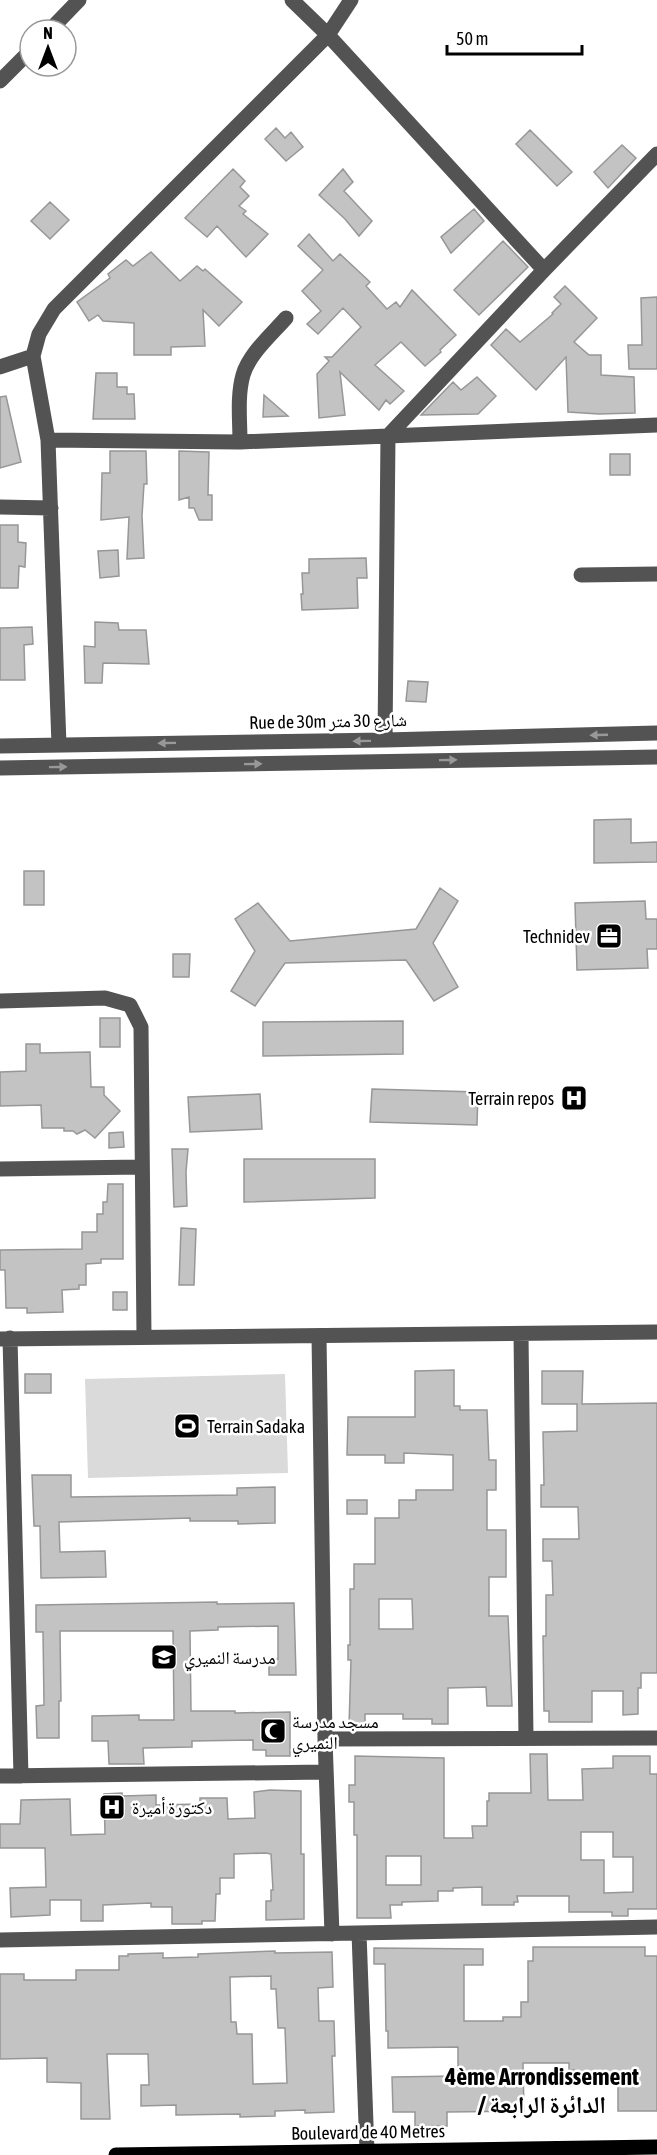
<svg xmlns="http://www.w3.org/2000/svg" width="657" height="2155" font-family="'Asap Condensed','Noto Naskh Arabic',sans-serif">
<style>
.pitch{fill:#dadada}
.building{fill:#c3c3c3;stroke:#979797;stroke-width:1.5;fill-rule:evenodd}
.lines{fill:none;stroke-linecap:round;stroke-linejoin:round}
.minor{stroke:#535353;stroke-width:15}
.major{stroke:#000;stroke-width:15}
.oneway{fill:#989898}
.labels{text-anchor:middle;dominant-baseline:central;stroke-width:5;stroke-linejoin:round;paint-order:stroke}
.street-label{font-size:18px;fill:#000;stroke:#fff}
.poi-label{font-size:18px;fill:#000;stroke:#fff;text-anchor:start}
.district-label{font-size:24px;font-weight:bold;fill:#000;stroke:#fff}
</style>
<rect width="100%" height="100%" fill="#fff"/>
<path class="pitch" d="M285,1374l3,99 -200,5 -3,-99z"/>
<path class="building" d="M276,128l9,10 6,-6 12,15 -17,14 -21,-22z
M530,130l42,42 -15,14 -41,-42z
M622,145l14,13 -28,30 -14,-16z
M233,169l12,12 -5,6 9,9 -10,10 7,5 -3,3 25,20 -22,23 -29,-31 -10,11 -22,-19z
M343,169l10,13 -9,9 28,30 -13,15 -14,-17 -26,-24z
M50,202l19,18 -19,19 -19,-18z
M474,209l10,12 -33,32 -10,-16z
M309,234l24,27 7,-7 30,28 -4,4 21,23 9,-7 4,5 12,-17 44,45 -16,15 1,2 -16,14 -24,-24 -26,23 29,26 -14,13 -4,-4 -7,10 -39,-38 5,43 -26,3 -2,-44 12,-13 -4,-4h7l29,-30 -18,-19 -25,26 -11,-10 14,-13 -19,-20 21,-21 -25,-24z
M503,241l25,26 -49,48 -25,-25z
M151,252l29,29 17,-15 6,5 2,-2 37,33 -23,24 -16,-16 2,36 -34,1v8h-37v-32l-31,-2 -5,-6 -9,6 -12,-19 33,-24 -2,-4 18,-14 7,6z
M565,286l32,32 -23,24 15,13h12v20l33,2 1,36 -36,1 -31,-2 -2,-55 -30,33 -45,-45 15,-16 14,13 33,-28 -1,-1 9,-9 -7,-7z
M657,297v72h-28l-1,-24h14l-1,-47z
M96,373h21v14h10v7h7l1,25h-42z
M477,377l19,19 -18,18 -57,1 32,-33 8,8z
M264,395l24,21 -25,1z
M6,396l15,66 -21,6v-71z
M110,451h36l1,33h-3l-2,32 2,42 -17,1 2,-42 -28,3 1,-47h8z
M179,451l30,1 -1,43h4v25h-13l-5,-12h-5v-11l-10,3z
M610,454h20v21h-20z
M0,525h18v17l8,1 -1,24 -6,-1 -1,22h-18z
M118,550l1,26 -19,2 -2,-27z
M366,558l1,20h-10l1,30 -56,2 -1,-16h2l-1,-21h7v-14z
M95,622l23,1 1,7h27l3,34 -46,-1 -1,20h-17l-1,-37 11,1z
M32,627l1,17 -9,1 1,35h-25v-52z
M408,681l20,1 -2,20 -20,-1z
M631,819v24l26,-1v20l-63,1v-43z
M24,871h20v34h-20z
M440,888l18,13 -25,42 25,44 -24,14 -28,-41 -121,3 -30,43 -24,-15 24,-40 -20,-32 23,-16 32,38 126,-12z
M645,901l1,18h11v30h-10l1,19 -71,2 -2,-67z
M173,954h17l-1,23h-16z
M100,1018h20v29h-20z
M403,1021v33l-140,2v-34z
M26,1044h14v9l50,-1 1,35h13v8l16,16 -25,27 -10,-8 -8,4 -4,-3h-9v-3h-22l-1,-23 -41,1v-34l26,-1z
M372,1089l106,3 -1,33 -107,-3z
M260,1094l2,35 -72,3 -2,-35z
M123,1132l1,15 -15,1v-15z
M172,1149h16l-2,23 1,34 -13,1z
M244,1159h131v39l-131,4z
M108,1184h15v75h-22v4l-15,1v21h-7v4l-17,1 1,22 -36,1v-5h-21l-1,-38h-5v-20l82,-1v-17h15v-18h6v-12h4z
M181,1228l15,1 -2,56h-15z
M113,1292h14v18h-14z
M454,1370v36h6v4h27l2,50h7v30h-9v40h19v47h-17v39h19l4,90h-25l-1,-19 -38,1v36h-16v-5h-29v-5h-38v12h-16l2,-66h-3v-15h2v-56h4v-25h21v-46h24v-18h17v-10h37v-35l-49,-2v10h-19v-8h-38l1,-38h67v-46zM379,1599h33l1,30h-34z
M542,1371h41l-1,33 75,-1v270h-16v15h-3v26l-15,1v-24h-31v31h-43v-11h-5l-1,-75h3v-41h7l-1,-34h-9v-22h36l-1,-32h-37v-22h3l-1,-53 34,-1v-27h-35z
M25,1374h26v19h-26z
M32,1475h39v22l166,-2v-7l38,-1v36l-37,1v-3h-48v-3l-131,4 1,30 45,-1 1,26 -65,1 -1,-52h-6z
M347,1500h20v14h-20z
M217,1602v2l77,-1 2,72h-27v-16h9v-33l-60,1v3l-28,1 1,80h44v2l55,-1v44h-24v-6h-13v-10l-61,1v6l-49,1 1,16h-35l-1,-23h-16v-25l47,-1v5h35l-1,-89h-113l1,70h-2v37h-22l-1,-32 8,-1 -1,-73h-7v-27z
M530,1754h17l1,46h35l-1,-31 31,-1v-12h37v18h7v135h-29v7h-16v-4h-43v-16h-52l1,6h-4v3h-32v-18l-29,1v3h-15v10l-36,1v3h-12l1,13h-34v-83h-3v-33h-5v-17h6v-29l89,2v80h29l-1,-12h15v-25h2v-8h42zM581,1832h32v25h20v35l-29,1v-33h-23zM386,1856h35v29h-35z
M270,1790l31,1v63h3v65l-38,1v-19h5v-11h2l-2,-36 -5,-1 -32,1v24h-14v16h-4l-1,27h-13v3h-30v-17h-21v-4l-48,2v16h-22v-21h-31v15l-39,2 -1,-29 36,-1 -1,-39h-45v-24h20l1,-24 49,-1 1,36 34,-1 -1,-40 18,-1v3l34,-1v10l44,-1v-6h27l1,21 27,-1 -1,-26z
M533,1947h112v9h12v155h-39v-27h-31v-9h-13v-5h-5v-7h-46l1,48 -77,1v14h-32v-14h-22l-1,-35 66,-1v-29l-70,1v-17h-2l-1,-67h-11v-16l109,1v16h-19v56h39v-4h18v-15h7v-41h5z
M275,1951v2l57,-1 1,35 -15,1 1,33h15l1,35h-3l2,56 -29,1v-3l-30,1v5l-35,1v-3l-64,1v-10l-35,1v-21h8l-1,-31h-41l3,65h-29v-36l-34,-1v-24l-47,1v-85h24v6h52v-10h43v-14h9v-2l35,-1v5l35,-1v-3zM271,1976v13h5l2,39h7l2,55 -34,1 -1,-50h-15l-1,-12h-5l-1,-45z"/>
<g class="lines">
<path class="minor" d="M292,0l36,35 216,235
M50,30l29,-30
M0,81l30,-30
M0,367l33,-11
M48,440l192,2 417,-17
M240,442c0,-21 -3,-46 3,-67 6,-21 29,-41 43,-57
M0,507l51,1
M581,575l76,-1
M385,740l3,-304 156,-166 113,-116
M59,745l-11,-305 -15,-84 6,-22 15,-25 274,-274 23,-35
M0,746l385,-6 272,-7
M0,768l657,-11
M0,1001l105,-3 25,7 11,22 3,310
M0,1169l141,-2
M521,1334l5,404
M319,1336l6,403 7,195
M10,1338l11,438
M0,1339l657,-7
M325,1739l332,-1
M0,1776l326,-4
M359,1933l8,218
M0,1940l657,-13"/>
<path class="major" d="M116,2155l541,-8"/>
</g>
<defs><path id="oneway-solid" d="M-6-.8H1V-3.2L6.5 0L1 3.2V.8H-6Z" transform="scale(1.5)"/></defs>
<g class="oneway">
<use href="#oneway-solid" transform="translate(599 735) rotate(178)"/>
<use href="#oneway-solid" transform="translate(362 741) rotate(179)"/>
<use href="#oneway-solid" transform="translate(167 743) rotate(179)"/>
<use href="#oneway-solid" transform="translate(448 760) rotate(-1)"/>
<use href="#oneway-solid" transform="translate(253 764) rotate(-1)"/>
<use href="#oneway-solid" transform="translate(58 767) rotate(-1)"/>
</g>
<defs>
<symbol id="office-square" viewBox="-11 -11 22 22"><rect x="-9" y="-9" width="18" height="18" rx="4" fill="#000" stroke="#fff"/><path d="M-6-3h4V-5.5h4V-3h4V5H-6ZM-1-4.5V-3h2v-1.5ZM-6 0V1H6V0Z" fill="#fff"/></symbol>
<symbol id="hospital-square" viewBox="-11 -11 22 22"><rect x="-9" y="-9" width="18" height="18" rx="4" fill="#000" stroke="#fff"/><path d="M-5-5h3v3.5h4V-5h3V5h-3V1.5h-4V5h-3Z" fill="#fff"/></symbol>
<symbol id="stadium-square" viewBox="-11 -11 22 22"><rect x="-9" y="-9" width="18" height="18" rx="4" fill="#000" stroke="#fff"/><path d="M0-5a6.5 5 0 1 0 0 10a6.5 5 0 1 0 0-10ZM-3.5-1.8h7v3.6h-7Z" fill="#fff"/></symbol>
<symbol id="school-square" viewBox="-11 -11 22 22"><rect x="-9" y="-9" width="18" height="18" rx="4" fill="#000" stroke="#fff"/><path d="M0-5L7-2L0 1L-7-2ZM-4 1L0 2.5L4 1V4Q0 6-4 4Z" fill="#fff"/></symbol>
<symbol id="mosque-square" viewBox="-11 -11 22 22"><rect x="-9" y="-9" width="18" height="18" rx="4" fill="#000" stroke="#fff"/><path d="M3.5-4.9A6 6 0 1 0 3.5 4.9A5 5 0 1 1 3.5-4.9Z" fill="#fff"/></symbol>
</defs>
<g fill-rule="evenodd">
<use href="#office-square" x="594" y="921" width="30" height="30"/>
<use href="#hospital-square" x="559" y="1083" width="30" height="30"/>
<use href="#stadium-square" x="172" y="1411" width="30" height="30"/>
<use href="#school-square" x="149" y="1642" width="30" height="30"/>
<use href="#mosque-square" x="258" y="1716" width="30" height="30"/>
<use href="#hospital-square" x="97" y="1792" width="30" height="30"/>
</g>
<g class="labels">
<g class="street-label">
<text transform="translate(328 721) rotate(-1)">Rue de 30m شارع 30 متر</text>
<text transform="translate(368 2132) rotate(-1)">Boulevard de 40 Metres</text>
</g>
<g class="poi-label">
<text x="590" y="936" text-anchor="end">Technidev</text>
<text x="554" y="1098" text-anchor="end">Terrain repos</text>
<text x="207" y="1426">Terrain Sadaka</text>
<text x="184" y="1657">مدرسة النميري</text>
<text x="292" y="1721">مسجد مدرسة<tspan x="292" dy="21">النميري</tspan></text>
<text x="132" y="1807">دكتورة أميرة</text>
</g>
<g class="district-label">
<text x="542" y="2076">4ème Arrondissement<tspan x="542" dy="28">/ الدائرة الرابعة</tspan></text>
</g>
</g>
<g transform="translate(48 48)"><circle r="28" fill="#ffffff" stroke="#999999" stroke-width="1.5"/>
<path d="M0-4.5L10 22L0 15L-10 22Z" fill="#000000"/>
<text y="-9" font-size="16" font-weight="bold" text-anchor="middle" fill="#000000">N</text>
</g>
<path d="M447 45v9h135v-9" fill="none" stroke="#000000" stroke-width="3"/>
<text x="456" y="45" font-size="18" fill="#000000" stroke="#ffffff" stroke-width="4.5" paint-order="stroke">50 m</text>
</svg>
